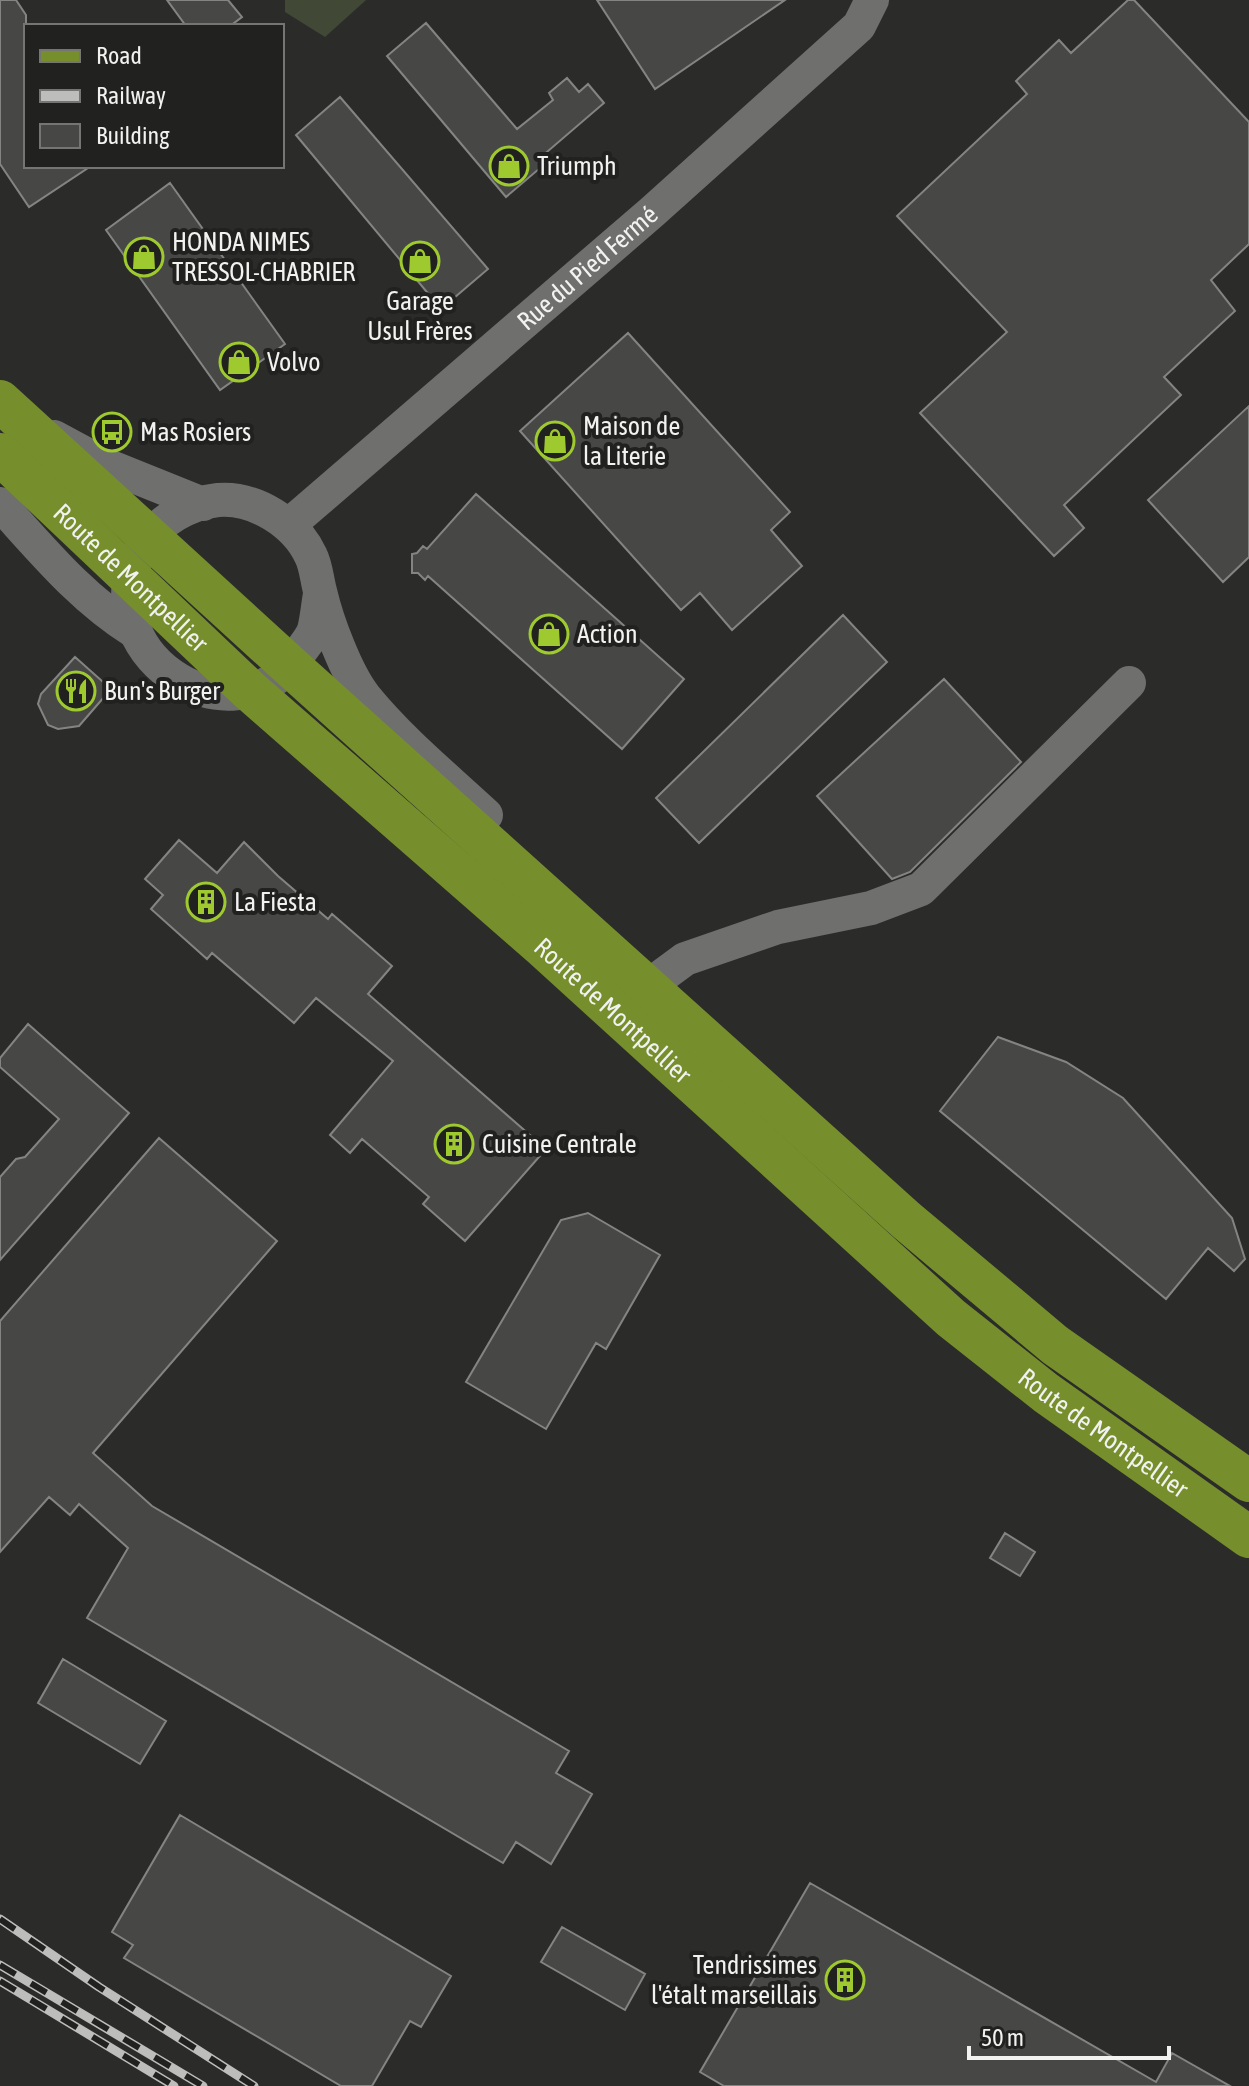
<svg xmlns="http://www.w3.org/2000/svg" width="1249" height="2086" font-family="'Asap Condensed',sans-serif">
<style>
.green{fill:#414836}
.building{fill:#474846;stroke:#848582;stroke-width:2}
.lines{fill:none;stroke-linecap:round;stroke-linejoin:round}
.minor{stroke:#6f706d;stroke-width:34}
.major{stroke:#768e2c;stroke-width:42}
.rail-casing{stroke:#bdbdbc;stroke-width:9}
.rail{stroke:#212220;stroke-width:6;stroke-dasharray:18;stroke-linecap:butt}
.labels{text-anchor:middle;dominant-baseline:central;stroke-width:8;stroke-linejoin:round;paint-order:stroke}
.poi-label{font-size:26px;fill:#f2f2f1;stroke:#212220;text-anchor:start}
.street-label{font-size:26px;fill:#f2f2f1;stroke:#212220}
</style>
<rect width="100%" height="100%" fill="#2b2c2a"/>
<path class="green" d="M285,0h81l-41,37 -40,-25z"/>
<path class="building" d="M0,0h16l10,15v151h65l-62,41 -29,-43z
M167,0h61l14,17 -12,9h-44z
M597,0h188l-130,89z
M1128,0h6l115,122v122l-38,36 24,31 -71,66 17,18 -117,110 20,23 -30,28 -134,-143 87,-81 -110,-116 130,-122 -11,-13 43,-41 12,13z
M426,23l91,106 36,-29 -4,-7 18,-15 12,14 9,-8 16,19 -63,54 5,6 -40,34 -119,-141z
M340,97l148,172 -47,40 -145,-174z
M170,183l115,161 -65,46 -114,-160z
M628,333l162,179 -19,18 31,36 -70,64 -32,-37 -19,17 -161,-179z
M1249,406v151l-26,25 -75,-82z
M476,494l208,185 -62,70 -194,-173 -3,4 -7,-7h-6v-19l5,-1 6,-7 4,3z
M843,615l44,47 -188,181 -43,-45z
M75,657l36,32 -32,37 -21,3 -10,-4 -10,-21 3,-10z
M944,679l77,83 -111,110 -18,7 -75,-83z
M179,840l38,33 27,-31 34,34 50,43 4,-5 60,52 -24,28 178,155 -81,92 -42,-37 6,-7 -67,-58 -12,14 -20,-18 63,-74 -77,-63 -22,25 -82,-70 -5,6 -56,-50 12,-14 -18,-16z
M28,1024l101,89 -129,147v-83l16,-18 9,-2 34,-38 -59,-52v-9z
M998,1037l68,25 57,36 109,120 13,41 -11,12 -26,-23 -42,51 -226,-188z
M159,1138l118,103 -184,212 59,53 417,245 -13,22 36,21 -41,70 -35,-22 -13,21 -416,-245 41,-70 -49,-44 -9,11 -21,-18 -49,55v-231z
M588,1213l72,42 -54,94 -10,-6 -50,86 -80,-47 95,-162z
M1005,1533l30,19 -15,24 -30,-18z
M63,1659l103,62 -26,43 -102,-61z
M180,1815l271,161 -30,51 -11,-6 -38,65h-31l-217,-128 9,-13 -21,-13z
M810,1883l346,199 16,-29 58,33h-506l-24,-14z
M562,1927l83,47 -20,36 -84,-48z"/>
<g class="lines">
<g class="minor">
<path d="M54,437l52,28 97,39"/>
<path d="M0,504c42,46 81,94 134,127"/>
<path id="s1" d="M289,525l363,-313 207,-186 13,-26"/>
<path d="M320,594c-2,11 -3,24 -6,36 -3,9 -11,17 -16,25 -68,97 -217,-7 -155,-109 15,-25 46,-43 75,-46 37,-3 78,23 93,56 5,10 6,24 9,35 7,30 26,82 45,106 35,43 80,80 121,118"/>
<path d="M647,987l38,-28 93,-32 93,-19 50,-19 208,-206"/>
</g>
<g class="major">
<path d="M0,401l290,265 616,554 149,125 194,136"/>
<path id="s2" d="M0,454l249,236 294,257 408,371 95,75 203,144"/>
</g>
<defs>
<path id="rail" d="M0,1919l99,68 155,99
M0,1965l203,121
M0,1981l174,105"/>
</defs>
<use href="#rail" class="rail-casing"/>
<use href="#rail" class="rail"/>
</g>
<defs>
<symbol id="shop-ring" viewBox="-11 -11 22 22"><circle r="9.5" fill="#212220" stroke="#9eca2f" stroke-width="1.5"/><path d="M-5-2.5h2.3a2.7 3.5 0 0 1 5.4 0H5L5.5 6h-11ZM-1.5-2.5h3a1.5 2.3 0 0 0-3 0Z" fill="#9eca2f"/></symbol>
<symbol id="bus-ring" viewBox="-11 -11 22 22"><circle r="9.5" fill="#212220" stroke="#9eca2f" stroke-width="1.5"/><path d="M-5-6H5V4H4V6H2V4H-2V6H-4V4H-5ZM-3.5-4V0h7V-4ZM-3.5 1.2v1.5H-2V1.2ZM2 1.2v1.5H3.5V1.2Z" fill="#9eca2f"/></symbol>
<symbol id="restaurant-ring" viewBox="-11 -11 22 22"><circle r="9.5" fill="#212220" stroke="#9eca2f" stroke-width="1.5"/><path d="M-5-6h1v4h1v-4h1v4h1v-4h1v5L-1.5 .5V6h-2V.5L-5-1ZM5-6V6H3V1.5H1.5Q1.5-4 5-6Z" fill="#9eca2f"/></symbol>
<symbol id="building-ring" viewBox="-11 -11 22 22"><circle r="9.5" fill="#212220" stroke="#9eca2f" stroke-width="1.5"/><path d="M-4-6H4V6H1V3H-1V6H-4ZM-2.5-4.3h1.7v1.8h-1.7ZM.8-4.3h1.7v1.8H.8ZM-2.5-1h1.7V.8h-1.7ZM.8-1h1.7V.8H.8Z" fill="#9eca2f"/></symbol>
</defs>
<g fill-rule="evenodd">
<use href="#shop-ring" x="487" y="144" width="44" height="44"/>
<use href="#shop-ring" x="122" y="235" width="44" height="44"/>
<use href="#shop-ring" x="398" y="239" width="44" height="44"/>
<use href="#shop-ring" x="217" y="340" width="44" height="44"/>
<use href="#bus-ring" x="90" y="410" width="44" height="44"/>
<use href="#shop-ring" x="533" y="419" width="44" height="44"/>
<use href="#shop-ring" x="527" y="612" width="44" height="44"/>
<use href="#restaurant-ring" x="54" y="669" width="44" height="44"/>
<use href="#building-ring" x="184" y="880" width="44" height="44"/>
<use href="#building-ring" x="432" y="1122" width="44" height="44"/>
<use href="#building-ring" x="823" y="1958" width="44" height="44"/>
</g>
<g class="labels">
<g class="poi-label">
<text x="537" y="166">Triumph</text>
<text x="172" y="242">HONDA NIMES<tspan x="172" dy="30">TRESSOL-CHABRIER</tspan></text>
<text x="420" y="301" text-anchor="middle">Garage<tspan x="420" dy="30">Usul Frères</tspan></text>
<text x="267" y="362">Volvo</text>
<text x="583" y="426">Maison de<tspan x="583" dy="30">la Literie</tspan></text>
<text x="140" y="432">Mas Rosiers</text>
<text x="577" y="634">Action</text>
<text x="104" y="691">Bun's Burger</text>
<text x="234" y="902">La Fiesta</text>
<text x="482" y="1144">Cuisine Centrale</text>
<text x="817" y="1965" text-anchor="end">Tendrissimes<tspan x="817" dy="30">l'étalt marseillais</tspan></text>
</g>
<g class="street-label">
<text stroke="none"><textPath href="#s1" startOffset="394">Rue du Pied Fermé</textPath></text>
<text stroke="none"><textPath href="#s2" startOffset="180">Route de Montpellier</textPath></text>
<text stroke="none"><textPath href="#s2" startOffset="828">Route de Montpellier</textPath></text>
<text stroke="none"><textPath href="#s2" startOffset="1476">Route de Montpellier</textPath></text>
</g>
</g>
<rect x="24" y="24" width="260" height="144" fill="#212220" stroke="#757574" stroke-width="2"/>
<rect x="40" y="50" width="40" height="12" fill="#768e2c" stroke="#757574" stroke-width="2"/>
<text x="96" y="64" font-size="24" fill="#f2f2f1">Road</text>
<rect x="40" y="90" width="40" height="12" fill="#bdbdbc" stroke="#757574" stroke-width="2"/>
<text x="96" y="104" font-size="24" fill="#f2f2f1">Railway</text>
<rect x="40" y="124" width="40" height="24" fill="#474846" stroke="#757574" stroke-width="2"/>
<text x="96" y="144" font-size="24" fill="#f2f2f1">Building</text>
<path d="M969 2046v12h200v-12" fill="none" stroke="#f2f2f1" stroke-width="4"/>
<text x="981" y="2046" font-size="24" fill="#f2f2f1" stroke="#212220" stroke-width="6" paint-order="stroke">50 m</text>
</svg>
